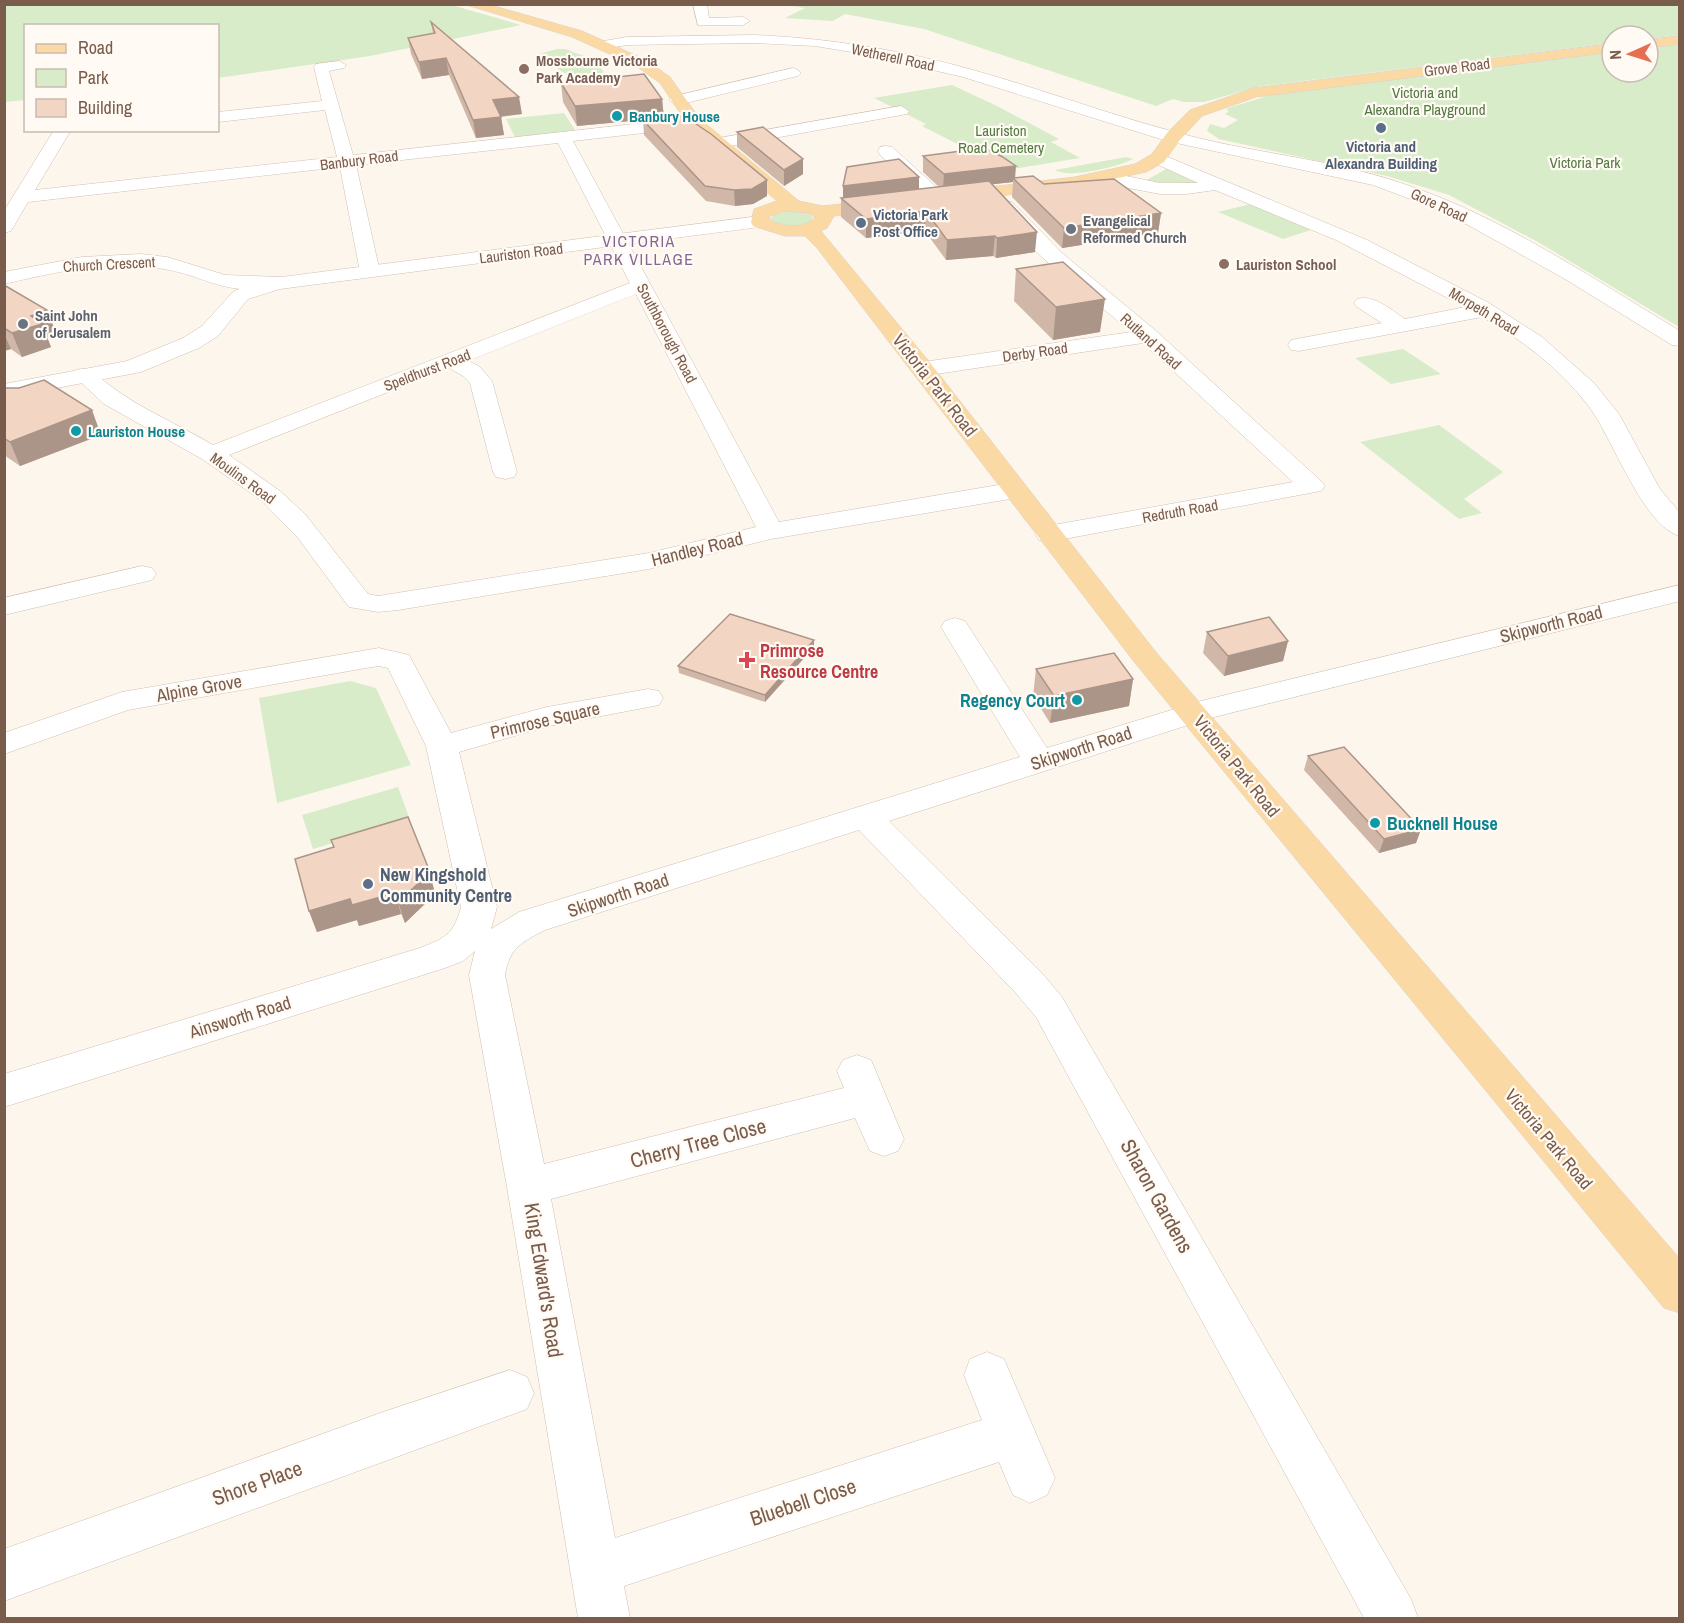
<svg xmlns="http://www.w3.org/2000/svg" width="1684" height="1623" font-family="'Archivo Narrow',sans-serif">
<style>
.green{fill:#d8ecc9}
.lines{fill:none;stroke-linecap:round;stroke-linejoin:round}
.minor-casing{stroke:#d1beb0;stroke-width:1}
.tertiary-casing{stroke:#d1beb0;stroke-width:1}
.primary-casing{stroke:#dad1cd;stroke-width:1}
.minor{fill:#fff;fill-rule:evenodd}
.tertiary{fill:#fff;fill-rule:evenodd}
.primary{fill:#fbd9a5;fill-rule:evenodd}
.wall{fill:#d1b7a8}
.shaded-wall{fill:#aa9588}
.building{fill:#f3d5c3;stroke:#aa9588;stroke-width:1.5}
.education-dot{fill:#8d6e63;stroke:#fffaf3;stroke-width:2}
.culture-dot{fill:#0f9aa8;stroke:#fffaf3;stroke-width:2}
.service-dot{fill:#5c6f8a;stroke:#fffaf3;stroke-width:2}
.worship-dot{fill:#6b7280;stroke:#fffaf3;stroke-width:2}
.health-dot{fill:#e0444e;stroke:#fffaf3;stroke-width:2}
.labels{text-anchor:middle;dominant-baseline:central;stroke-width:4.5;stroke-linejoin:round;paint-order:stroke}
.far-street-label{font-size:15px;fill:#7a5c4d;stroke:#fffaf3}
.far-education-label{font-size:15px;font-weight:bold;fill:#785e54;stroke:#fffaf3;text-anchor:start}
.far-park-label{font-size:15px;fill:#537a41;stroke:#fffaf3}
.far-culture-label{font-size:15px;font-weight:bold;fill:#0d838f;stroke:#fffaf3;text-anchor:start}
.far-service-label{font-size:15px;font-weight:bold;fill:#4e5e75;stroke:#fffaf3}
.far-worship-label{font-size:15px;font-weight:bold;fill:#5b616d;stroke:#fffaf3;text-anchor:start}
.far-neighbourhood-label{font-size:16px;letter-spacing:1.5px;fill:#846695;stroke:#fffaf3}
.street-label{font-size:18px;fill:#7a5c4d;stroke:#fffaf3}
.health-label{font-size:18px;font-weight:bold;fill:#be3a42;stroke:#fffaf3;text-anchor:start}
.culture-label{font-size:18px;font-weight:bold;fill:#0d838f;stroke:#fffaf3;text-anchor:end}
.service-label{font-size:18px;font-weight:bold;fill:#4e5e75;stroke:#fffaf3;text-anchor:start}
.near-street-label{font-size:21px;fill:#7a5c4d;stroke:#fffaf3}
</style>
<rect width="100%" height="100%" fill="#fdf6ec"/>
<path class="green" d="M448,4l73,21 -151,31 -152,22v-52h-192l-1,74 -20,2v-97z
M1679,4v31l-31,4v-3h-36v7l-351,43 -57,16h-20l-11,-3 -17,7 -232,-77 -79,-15 -12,7 -48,-3 20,-10 -20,-3z
M1679,44v283l-141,-85 -89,-47 -62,-19 -168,-37 -12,-8 3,-7 14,4 14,-8 -13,-6 4,-3 -3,-1 2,-2 43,-13 341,-43v20h36v-24z
M557,49h8l30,11 9,12c-27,16 -46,-2 -65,-18z
M952,85l47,22 60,32 -8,3 29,16 -80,13 -27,-19 -51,-26 4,-2 -52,-26z
M564,113l11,17 -60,7 -9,-18z
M1126,157l7,2c-16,8 -63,20 -78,11z
M1170,167l32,16 -59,-1z
M1251,204l60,26 -28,9 -65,-27z
M788,209l22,4 3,6c-11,10 -30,8 -42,1l1,-6z
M1403,349l38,25 -50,10 -36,-26z
M1439,425l64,47 -39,27 18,14 -23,6 -99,-77z
M350,681l26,7 35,77 -134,38 -18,-105z
M398,787l12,33 -97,29 -11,-34z"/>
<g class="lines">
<defs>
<path id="minor" d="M693,4h14l2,14 34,-1 7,4 -7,4h-45z
M754,35c74,3 147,15 219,35 68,19 134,44 202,62 74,21 153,26 226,51 98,32 191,95 279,148v15l-8,-1 -107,-66 -97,-54 -47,-22 -48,-18 -206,-44 -204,-64 -99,-23 -49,-8 -61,-3 -127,2 -24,4 -7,-4 2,-3 29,-5z
M339,61l7,4 -2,3 -15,3 24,84 335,-37 6,2 2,3 -8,5 -115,13 206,381 237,-40 9,3 4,5 -4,5 -9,3 -245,41 -122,30 -251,41 -20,2 -29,-5 -51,-69 -36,-37 -60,-42 -98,-55 -31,-29 3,-5c15,-4 20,6 32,14 32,25 70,40 105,61l417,-162 -72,-140 -202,22 24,107 -3,4h-14l-3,-4 -20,-105 -312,35 -17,29 -7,2v-22l50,-81h17l-36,60 302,-33 -12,-47 -107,12v-10l104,-11 -8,-34 2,-3zM636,294l120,233 -107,26 -271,43 -10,-2 -63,-80 -25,-23 -51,-36 220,-87 14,8 7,7 23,89 3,5 9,2 9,-2 3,-5 -25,-91 -13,-15 -11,-5z
M793,68l5,2 3,3 -3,3 -121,29 -8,-5 2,-3z
M901,106l8,5 -2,3 -188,34 -8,-5 8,-5z
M886,146l6,1 52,47 3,4 -3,4h-12l-52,-47 -2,-4 2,-4z
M1158,153l209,87 122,63 53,34 52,46 25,31 41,75 20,24v23c-38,-10 -68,-101 -93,-132 -28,-36 -66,-65 -105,-87l-183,34 -8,-1 -3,-5 3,-5 91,-17 -25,-16 -3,-4 3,-4c17,-5 34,11 48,20l60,-12 -129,-67 -121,-50 -28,4h-27l-47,-9 -12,-4 -3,-4 3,-4 6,-1 53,11h38l-46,-21 -3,-4 3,-4z
M1006,201l6,1 50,51 93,77 166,151 4,5 -4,5 -273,51 -9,-2 -4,-6 4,-6 9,-2 245,-44 -150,-139 -220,33 -8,-2 -3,-5 3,-5 8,-2 208,-30c-45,-39 -100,-76 -134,-126l3,-4z
M142,566l10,2 4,6 -4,6 -148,35v-17z
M1680,585v16l-470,117 -321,103 152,151 21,25 349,602 7,19h-54l-328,-601 -21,-25 -156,-162 -314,100c-23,12 -36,18 -40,45l39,189 300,-76 -7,-17 6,-11 14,-5 14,5 33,79 -6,12 -14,5 -14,-5 -15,-33 -304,81 64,339 367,-118 -18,-45 6,-16 17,-7 17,7 51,119 -8,17 -17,8 -17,-8 -14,-33 -375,124 6,32h-52l-71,-431 -38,-212 6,-24 -12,10 -18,7 -441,139v-33l416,-126c27,-11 33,-13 41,-41l-35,-161 -38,-78 -9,-2 -13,2 -238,42 -124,44v-21l118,-41 257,-44 30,7 42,78 96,-26 101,-18 11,2 4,7 -4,7 -110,21 -90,26 38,155 -6,22 28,-17 501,-155 -79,-130 4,-6 10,-3 10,3 82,127 154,-47z
M510,1370l17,7 7,16 -7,16 -523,192v-52l379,-137z"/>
<path id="tertiary" d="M760,216l7,2 2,4 -2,4 -487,63 -32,10 -30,37 -19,12 -58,24 -137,26v-14l123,-23 56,-23 19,-12 32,-35 6,-2c-28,-3 -49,-16 -76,-20 -53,-10 -108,3 -160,15v-12l78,-15 59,-3 26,3 58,18 56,2z"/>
<path id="primary" d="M464,4h23l95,27 64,29 24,17 30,42 99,82 24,5 63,-7 6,1 3,4 -3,4 -58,8 -7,12 -6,3 110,133 224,287 525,608v54l-16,-5 -529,-645 -318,-415 -12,-12h-20l-32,-10 -2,-4 3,-13 23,-8 -89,-76 -28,-42 -24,-17 -64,-29zM785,211l24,2 6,5c-13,11 -31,9 -45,2v-4z
M1680,36v8l-32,4v-8z
M1612,44v8l-356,45 -54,19 -23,25 -15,21 -18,10 -71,15 -120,14 -6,-1 -3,-4 3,-4 6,-1 120,-14 60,-13 17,-10 15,-21 23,-23 64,-22z"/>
</defs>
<use href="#minor" class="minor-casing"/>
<use href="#tertiary" class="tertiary-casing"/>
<use href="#primary" class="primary-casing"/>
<use href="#minor" class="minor"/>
<use href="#tertiary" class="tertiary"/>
<use href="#primary" class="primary"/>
</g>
<path class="wall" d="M431,22l91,92 -21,3 3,18 -28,3 -27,-63 -27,4 -11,-25 -3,-16 25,-5z
M561,83l101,16 2,19 103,62v16l-14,8 -18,2 -29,-5 -62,-66 -1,-15 18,-2 -84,8 -14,-24z
M737,132l66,27v15l-19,12 -47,-39z
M923,156l92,22 29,6 117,29 -3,20 -96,15 -50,-51 1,-15 -20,2 42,68 -39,6 -3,-2 -47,4 -21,-29 -59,7 -25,-21v-19l98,-11 -16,-15z
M1016,269l84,63 -47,8 -39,-39z
M4,285l43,25 9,23 -9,4 4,10 -29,10 -11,-8 -7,2z
M4,388h15l82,47 -81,31 -16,-11z
M1207,632l81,9 -5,20 -59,15 -21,-23z
M814,647l-49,55 -86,-29 -1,-7z
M1036,669l97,10 -4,27 -79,17 -17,-27z
M1308,756l113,73 -5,14 -37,10 -75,-83z
M434,889l-5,11 -24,23 -4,-9 -42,12 -2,-6 -40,12 -8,-21z"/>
<path class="shaded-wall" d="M446,58l3,17 -27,4 -3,-17z
M519,97l3,17 -27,3 -2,-17z
M662,99l2,19 -87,8 -2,-20z
M501,117l3,18 -28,3 -3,-18z
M803,159v15l-19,12v-16z
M1016,166l-1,13 -2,-1v4l-70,8 1,-16z
M919,177v16l-76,6v-13z
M767,180v16l-14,8 -18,2 -1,-16z
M926,211l-1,20 -59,7v-19z
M1161,213l-3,20 -96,15 2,-20z
M1037,232l-2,20 -39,6 1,-20z
M995,236l-2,20 -47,4 1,-20z
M1105,299l-5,33 -47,8 3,-33z
M47,310l9,23 -9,4 4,10 -29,10 -10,-24 19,-17z
M4,334l7,15 -7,2z
M92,410l9,25 -81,31 -10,-24z
M814,640v7l-49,55v-7z
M1288,641l-5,20 -59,15 4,-20z
M1133,679l-4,27 -79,17 4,-27z
M1421,829l-5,14 -37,10 5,-14z
M428,867l6,22 -5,11 -24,23 -7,-21z
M395,893l6,21 -42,12 -7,-21z
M350,899l7,21 -40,12 -8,-21z"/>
<path class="building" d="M431,22l88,75 -26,3 8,17 -28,3 -27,-62 -27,4 -11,-24 27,-5z
M644,74l18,25 -87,7 -14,-23z
M684,116l27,18 56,46 -15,9 -18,1 -29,-4 -62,-66z
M763,127l40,32 -19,11 -47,-38z
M984,148l17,8 15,10 -72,8 -21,-18z
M899,159l20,18 -76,9 4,-19z
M1033,176l11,8 70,-5 47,34 -97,15 -51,-50z
M989,181l48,51 -40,6 -2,-2 -48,4 -21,-29 -60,8 -25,-21z
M1063,262l42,37 -49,8 -40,-38z
M4,285l43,25 -16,6 11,8 -30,9 -8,-5z
M44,380l48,30 -82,32 -6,-4v-50h15z
M730,614l84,26 -49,55 -87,-29z
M1269,617l19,24 -60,15 -21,-24z
M1114,653l19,26 -79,17 -18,-27z
M1344,747l77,82 -37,10 -76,-83z
M408,817l20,50 -5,12 -25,23 -3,-9 -43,12 -2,-6 -41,12 -14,-52 39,-12 -3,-7z"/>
<g class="education-dot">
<circle cx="524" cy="69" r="6"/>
<circle cx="1224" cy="264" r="6"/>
</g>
<g class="culture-dot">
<circle cx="617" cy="116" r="6"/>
<circle cx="76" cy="431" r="6"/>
<circle cx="1077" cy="700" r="6"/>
<circle cx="1375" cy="823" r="6"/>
</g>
<g class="service-dot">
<circle cx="1381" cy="128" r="6"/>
<circle cx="861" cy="223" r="6"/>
<circle cx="368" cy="884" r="6"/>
</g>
<g class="worship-dot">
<circle cx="1071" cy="229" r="6"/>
<circle cx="23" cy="324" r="6"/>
</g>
<path class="health-dot" d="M744 651h6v6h6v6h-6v6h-6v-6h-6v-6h6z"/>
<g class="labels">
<g class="far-street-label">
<text transform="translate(893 57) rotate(12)">Wetherell Road</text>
<text transform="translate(1457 67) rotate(-7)">Grove Road</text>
<text transform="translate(359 160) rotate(-7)">Banbury Road</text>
<text transform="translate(1439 205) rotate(25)">Gore Road</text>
<text transform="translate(521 253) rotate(-7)">Lauriston Road</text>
<text transform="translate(109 264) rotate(-3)">Church Crescent</text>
<text transform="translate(1484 311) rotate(31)">Morpeth Road</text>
<text transform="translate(667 333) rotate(62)">Southborough Road</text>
<text transform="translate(1151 341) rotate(42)">Rutland Road</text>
<text transform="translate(1035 352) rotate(-8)">Derby Road</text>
<text transform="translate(427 370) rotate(-21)">Speldhurst Road</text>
<text transform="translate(243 478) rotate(36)">Moulins Road</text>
<text transform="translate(1180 511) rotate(-10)">Redruth Road</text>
</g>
<g class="far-education-label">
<text x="536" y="60">Mossbourne Victoria<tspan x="536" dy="17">Park Academy</tspan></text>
<text x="1236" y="264">Lauriston School</text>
</g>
<g class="far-park-label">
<text x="1425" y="92">Victoria and<tspan x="1425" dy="17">Alexandra Playground</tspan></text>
<text x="1001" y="130">Lauriston<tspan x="1001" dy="17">Road Cemetery</tspan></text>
<text x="1585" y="162">Victoria Park</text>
</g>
<g class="far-culture-label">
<text x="629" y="116">Banbury House</text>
<text x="88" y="431">Lauriston House</text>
</g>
<g class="far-service-label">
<text x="1381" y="146">Victoria and<tspan x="1381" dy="17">Alexandra Building</tspan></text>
<text x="873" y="214" text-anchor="start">Victoria Park<tspan x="873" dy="17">Post Office</tspan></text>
</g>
<g class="far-worship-label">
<text x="1083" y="220">Evangelical<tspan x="1083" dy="17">Reformed Church</tspan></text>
<text x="35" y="315">Saint John<tspan x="35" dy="17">of Jerusalem</tspan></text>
</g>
<g class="far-neighbourhood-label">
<text x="639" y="241">VICTORIA<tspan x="639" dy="18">PARK VILLAGE</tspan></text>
</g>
<g class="street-label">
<text transform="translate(935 385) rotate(52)">Victoria Park Road</text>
<text transform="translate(697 549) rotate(-14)">Handley Road</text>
<text transform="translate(1551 624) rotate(-14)">Skipworth Road</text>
<text transform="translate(199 688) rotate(-10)">Alpine Grove</text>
<text transform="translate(545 720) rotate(-13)">Primrose Square</text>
<text transform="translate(1081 748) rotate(-18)">Skipworth Road</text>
<text transform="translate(1237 766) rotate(51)">Victoria Park Road</text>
<text transform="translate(618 895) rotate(-18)">Skipworth Road</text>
<text transform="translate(240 1017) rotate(-17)">Ainsworth Road</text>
<text transform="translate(1549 1139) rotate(50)">Victoria Park Road</text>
</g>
<g class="health-label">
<text x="760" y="650">Primrose<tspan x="760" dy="21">Resource Centre</tspan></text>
</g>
<g class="culture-label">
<text x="1065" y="700">Regency Court</text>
<text x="1387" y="823" text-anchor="start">Bucknell House</text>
</g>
<g class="service-label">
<text x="380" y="874">New Kingshold<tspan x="380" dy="21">Community Centre</tspan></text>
</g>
<g class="near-street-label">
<text transform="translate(698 1143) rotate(-15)">Cherry Tree Close</text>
<text transform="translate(1157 1196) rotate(61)">Sharon Gardens</text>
<text transform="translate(544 1280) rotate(81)">King Edward's Road</text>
<text transform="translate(257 1483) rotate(-20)">Shore Place</text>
<text transform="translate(803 1502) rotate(-18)">Bluebell Close</text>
</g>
</g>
<rect width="1684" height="1623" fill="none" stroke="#7a5c4d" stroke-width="12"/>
<rect x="24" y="24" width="195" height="108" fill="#fffaf3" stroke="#cabbb1" stroke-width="1.5"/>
<rect x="36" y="44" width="30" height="9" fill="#fbd9a5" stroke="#cabbb1" stroke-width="1.5"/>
<text x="78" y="54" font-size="18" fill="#7a5c4d">Road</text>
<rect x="36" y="69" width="30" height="18" fill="#d8ecc9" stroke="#cabbb1" stroke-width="1.5"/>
<text x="78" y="84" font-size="18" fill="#7a5c4d">Park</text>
<rect x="36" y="99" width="30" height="18" fill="#f3d5c3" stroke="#cabbb1" stroke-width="1.5"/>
<text x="78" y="114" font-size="18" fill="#7a5c4d">Building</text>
<g transform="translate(1630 54) rotate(267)"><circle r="28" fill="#fffaf3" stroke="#cabbb1" stroke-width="1.5"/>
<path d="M0-4.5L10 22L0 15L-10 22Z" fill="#e76f51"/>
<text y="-9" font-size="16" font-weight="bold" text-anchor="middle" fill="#7a5c4d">N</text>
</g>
</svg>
